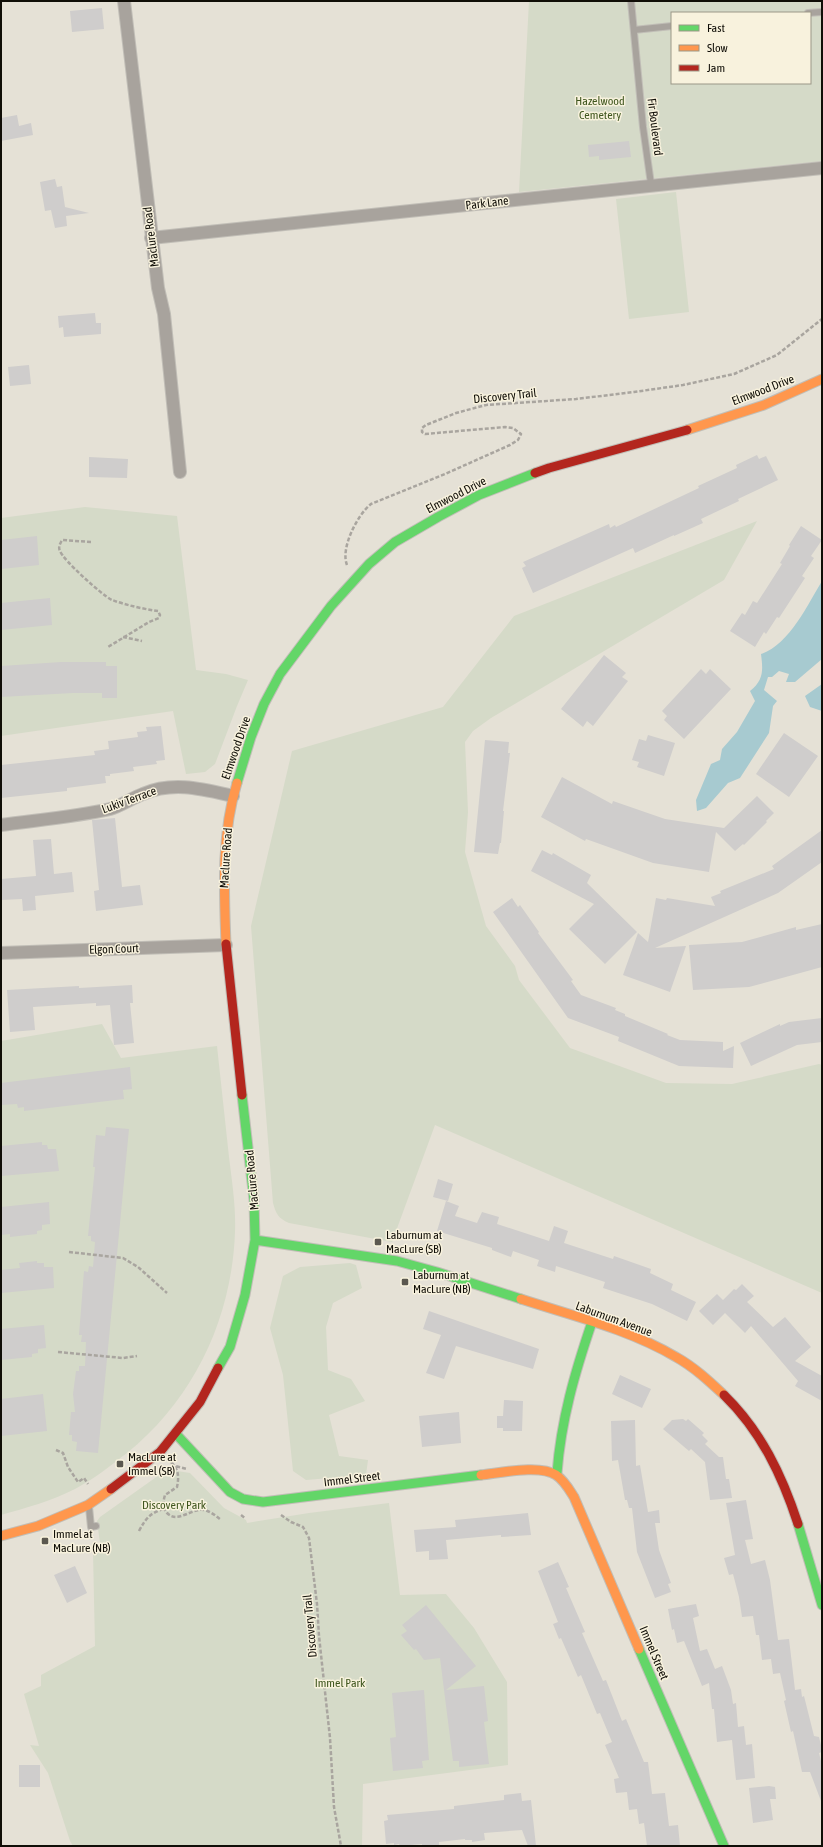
<svg xmlns="http://www.w3.org/2000/svg" width="823" height="1847" font-family="'Asap Condensed',sans-serif">
<style>
.green{fill:#d5dac8;fill-rule:evenodd}
.water{fill:#a7cad0}
.building{fill:#cfcdcc}
.lines{fill:none;stroke-linecap:round;stroke-linejoin:round}
.lane-casing{stroke:#c1beb7;stroke-width:8}
.street-casing{stroke:#c1beb7;stroke-width:14}
.fast-casing{stroke:#c1beb7;stroke-width:11}
.slow-casing{stroke:#c1beb7;stroke-width:11}
.jam-casing{stroke:#c1beb7;stroke-width:11}
.path{stroke:#a9a59f;stroke-width:2.5;stroke-dasharray:4 2;stroke-linecap:butt}
.lane{stroke:#a8a39d;stroke-width:6}
.street{stroke:#a8a39d;stroke-width:12}
.fast{stroke:#63d668;stroke-width:9}
.slow{stroke:#ff974d;stroke-width:9}
.jam{stroke:#b3261e;stroke-width:9}
.poi-dot{fill:#5b584f;stroke:#f8f2dd;stroke-width:1.5}
.labels{text-anchor:middle;dominant-baseline:central;stroke-width:3;stroke-linejoin:round;paint-order:stroke}
.park-label{font-size:12px;fill:#3e551d;stroke:#f8f2dd}
.street-label{font-size:12px;fill:#100e07;stroke:#f8f2dd}
.poi-label{font-size:12px;fill:#100e07;stroke:#f8f2dd;text-anchor:start}
</style>
<rect width="100%" height="100%" fill="#e5e1d6"/>
<path class="green" d="M529,1h293v160l-303,31zM672,13h138v70h-138z
M676,192l13,120 -60,7 -13,-120z
M85,507l92,9 19,154 30,4 22,6 -11,26 -22,58 -10,8 -19,2 -13,-63 -172,25v-218z
M757,521l-33,59 -233,138 -18,13 -8,11 3,70 -3,40 21,74 29,40 4,14 51,68 96,35 66,1 87,-20 3,1v228l-387,-168 -43,117 -103,-19c-11,-5 -13,-9 -16,-20l-22,-277 41,-175 151,-44 71,-91z
M102,1024l19,34 96,-12c4,37 8,74 12,111 3,25 7,50 6,75 -3,86 -41,167 -108,221 -17,13 -33,26 -52,36 -24,12 -49,19 -74,26v-474z
M350,1263l6,2 6,23 -29,15 -7,24 2,43 23,9 14,22 -36,14 10,41 29,4 -2,15 -60,5 -13,-9 -10,-96 -13,-47 13,-52 17,-9z
M171,1470l19,3 34,35 22,12 1,3 62,-10 80,-10 11,92 46,-1 28,34 33,54 1,83 -145,19 -1,62h-289l-3,-5 -22,-68 -18,-28 9,1 -15,-52 17,-8v-11l54,-29 -2,-94 8,-2 -4,-29 3,-4 62,-44z"/>
<path class="water" d="M822,581v78l-27,23h-9l3,-8 -10,-3 -7,6h-4l-4,13 13,11 -4,5 -4,27 -29,45 -12,5 -22,25 -9,3 -1,-11 15,-36 9,-4 2,-11 15,-17 18,-31 -5,-10c14,-11 13,-21 11,-37 28,-9 47,-50 61,-73z
M822,684v27l-12,-4 -5,-11z"/>
<path class="building" d="M102,8l2,21 -32,3 -2,-21z
M17,115l2,11 12,-3 2,12 -32,6v-23z
M629,141l2,16 -32,3v-4l-10,1 -1,-12z
M55,179l2,8 5,-1 3,21 24,6 -23,3 1,10 -12,2 -4,-18 -6,1 -5,-29z
M95,313l1,10h5v11l-37,3 -1,-10 -4,1 -1,-12z
M29,365l2,19 -21,2 -2,-19z
M757,455l2,4 7,-3 12,24 -40,19 1,2 -38,18 2,4 -29,13v-1l-39,18 -2,-5 -100,45 -11,-25 4,-2 -3,-4 86,-38 1,4 5,-3 1,2 83,-39 -1,-2 39,-18 -1,-3z
M89,457l39,2 -1,19 -38,-1z
M801,526l21,14 -11,16 3,2 -12,18 3,2 -26,40 -2,-1 -11,17 -2,-2 -9,15 -25,-16 12,-18 3,2 8,-14 4,2 25,-39 -2,-1 10,-17 -1,-1z
M37,536l2,29 -38,4v-29z
M50,598l2,27 -51,5v-27z
M604,655l22,18 -4,4 6,4 -35,45 -6,-5 -4,6 -22,-18z
M61,662h45v4h11v32h-15v-5h-29l-72,4v-31z
M701,669l5,5 4,-5 21,20 -47,50 -20,-19 3,-4 -5,-5z
M161,726l4,34 -9,1 1,3 -24,3 1,4 -24,3v2h-5l1,7 -39,5v3l-66,7v-33l94,-10 -1,-4 15,-2 -1,-8 30,-4 -1,-5 10,-1 -1,-4z
M784,733l34,23 -29,41 -33,-23z
M648,735l27,8 -11,33 -27,-9 2,-5 -7,-2 7,-21 7,2z
M485,740l24,2 -1,11h2l-7,58h1l-3,32h-1l-2,11 -24,-2z
M562,777l50,27 1,-3 52,18 59,9 33,-32 17,17 -8,8 1,1 -23,23 -1,-1 -8,7 -19,-19 -7,40 -56,-9 -67,-24 -1,2 -44,-24z
M115,818l7,69 18,-2 3,20 -47,6 -2,-20 5,-1 -7,-70z
M822,830v32l-44,31 -123,55 31,-2 -16,46 -47,-17 15,-42 10,9 8,-44 10,2 1,-2 48,8 -4,-9 10,-4 -1,-2 54,-22 -2,-3z
M51,839l3,35 18,-2 2,20 -39,4 1,14 -13,1 -1,-12 -21,1v-21l35,-3 -3,-36z
M542,850l10,5 1,-2 38,22 -4,8 50,49 -32,32 -36,-35 25,-25 -63,-33z
M512,898l6,9 2,-2 19,27 -1,1 35,47 -2,1 10,14 35,13 -1,2 10,4v2l43,18 -1,1 13,5 43,2v9l11,-5 -1,22 -54,-2 -61,-25 1,-4 -51,-19 -75,-106z
M822,924v43l-73,20 -56,3 -4,-45 53,-3 54,-15v3z
M132,985l1,18h-3l4,40 -20,2 -4,-40 -14,1v-3l-63,4 2,23 -25,2 -3,-42 72,-4v2z
M822,1018v24l-25,3 -46,21 -11,-23 40,-19v2l9,-4z
M130,1067l2,22 -9,1 1,9 -100,12v-4l-6,1 -1,-4 -16,1v-22z
M106,1127l23,2 -31,324 -22,-2 1,-9 -5,-1v-6h-3l2,-23h4l-2,-18 3,-23h3v-5h6l1,-24h-5l1,-7h-3l5,-64 4,1 1,-6 4,1 2,-25 -4,-1v-5h-3l7,-69h-2l3,-32 9,1z
M42,1142v3h5l1,4h8l3,22 -58,5v-30z
M438,1179l15,5 -5,17 -15,-4z
M446,1201l13,5 -4,10 22,7 5,-11 17,5 -2,7 52,17 5,-15 14,5 -4,12 49,16 1,-3 37,13 -1,4 23,11 -2,6 25,12 -9,19 -35,-17 -49,-16 2,-6 -49,-16 -1,6 -18,-6 2,-6 -26,-9 -2,6 -19,-7v-2l-55,-17z
M49,1202l1,22 -8,1v5l-5,1v3l-27,3v-3l-9,1v-28z
M37,1261v2h7v4h9l1,21 -53,5v-23l19,-2 -1,-5z
M742,1284l12,12 -7,6 26,25 12,-10 26,30 -16,14 27,15v25l-27,-15 3,-5 -47,-55 -6,7 -20,-20 -12,12 -14,-14 18,-17 6,6 11,-11 2,1z
M429,1311l110,38 -6,20 -77,-23 -12,33 -18,-6 15,-38 -18,-6z
M44,1325l2,23 -8,1v4l-6,1v3l-31,3v-31z
M620,1375l31,14 -9,19 -30,-14z
M43,1394l4,37 -46,5v-37z
M504,1400l19,1 -1,30h-19v-3h-6v-12h6z
M459,1412l2,31 -39,4 -3,-31z
M683,1419l3,2 2,-2 16,14 -2,2 6,6 -3,3 14,13h4l3,22h3l3,19 -22,2 -5,-38 -14,-13 -2,2 -26,-22 9,-9z
M635,1420l1,46 4,-1 8,47 11,-2 1,13h-5l4,27 12,33 -3,1 3,8 -16,6 -18,-46 -5,-44h-3l-2,-8h-2l-7,-40 -6,1 -1,-40z
M746,1500l7,39 -8,1 6,24 14,-4 5,20 8,60 11,-1 6,51 6,-1 1,8 2,-1 10,40 5,1 3,12v3l-3,1 3,12v36h-1l-11,-29h-8l-9,-41 -2,1 -7,-31 2,-1 -6,-27 -7,1 -2,-15 -9,1 -3,-25h-3l-3,-19 -11,1 -3,-20 -6,-23 -4,1 -5,-17 11,-3 -9,-52z
M528,1513l3,22 -30,2v-2l-55,5 2,19 -19,1v-9l-13,1 -2,-22 42,-3 -1,-7z
M558,1562l11,25 -3,1 19,44 -3,1 21,48 3,-1 16,41 4,-2 18,43h4l4,32 13,-1 4,33 9,-1 2,21h-33l-3,-23 -5,1 -2,-15 -8,1 -2,-18 -11,1 -2,-14 5,-1 -14,-33 7,-3 -12,-29 -3,1 -16,-39 -3,2 -17,-39 -2,1 -6,-15 5,-2 -20,-51z
M75,1566l12,27 -20,10 -13,-28z
M696,1604l3,12 -6,2 7,33 7,-2 8,20 7,-3 9,24 2,14 3,-1 2,24 6,-1 2,19 6,-1 3,34 -19,2 -4,-40 -15,2 -3,-33h-2l-3,-26 -7,3 -18,-45 -7,2 -3,-14 -2,1 -4,-21z
M426,1605l50,61 -30,24 38,-4 4,35 -4,1 5,42 -30,3v-6h-6l-13,-103 -16,2 -8,-11 -2,1 -13,-15 6,-4 -5,-6z
M424,1690l5,70 -7,1 1,7 -30,3 -3,-33 6,-1 -4,-44z
M19,1765h21v22h-21z
M769,1786l6,1 1,12h-6l3,21 -20,3 -4,-35z
M521,1793l1,8 9,-1 5,46h-8l-6,-16 -38,3 1,7 -13,2v-2h-7v-1l-26,3v3l-13,1h-4v-2l-22,2 -1,-2 -5,1v-2l-8,1 -2,-23 4,-1 -1,-5 67,-6v-3l50,-6v-5z"/>
<g class="lines">
<defs>
<path id="lane" d="M631,1l12,126 8,57
M808,13l14,-1
M634,30l38,-4
M89,1507l2,20 5,-1"/>
<path id="street" d="M124,1l34,287 6,26 16,158
M151,238l671,-70
M1,825c36,-5 73,-8 109,-16 11,-3 22,-11 33,-15 30,-13 59,-5 90,2
M1,953l225,-8"/>
<path id="fast" d="M237,783l14,-46 13,-33 16,-30 51,-68 38,-42 26,-22 43,-25 41,-22 56,-22
M255,1240l142,21 40,11 84,27
M218,1368l12,-21 15,-52 10,-55 -1,-40 -12,-105
M176,1434l54,58 13,7 20,3 218,-27
M557,1473c4,-53 18,-101 35,-151
M798,1524l24,81
M639,1649l85,197"/>
<path id="slow" d="M687,430l77,-25 58,-26
M226,944c-2,-53 -5,-109 11,-161
M521,1299c52,17 108,30 155,58 18,10 33,24 48,38
M481,1475c19,-2 59,-11 75,0 8,5 13,14 18,22l65,152
M1,1536l37,-10 50,-21 23,-16"/>
<path id="jam" d="M535,473l14,-5 138,-38
M226,944l16,151
M724,1395c37,36 58,80 74,129
M111,1489l49,-37 40,-50 18,-34"/>
</defs>
<use href="#lane" class="lane-casing"/>
<use href="#street" class="street-casing"/>
<use href="#fast" class="fast-casing"/>
<use href="#slow" class="slow-casing"/>
<use href="#jam" class="jam-casing"/>
<path class="path" d="M91,542l-29,-2c-2,4 -4,7 -2,11 3,9 43,45 52,49 14,5 31,9 46,11l2,4 -1,3 -10,4 -41,25
M347,565c-7,-17 11,-51 24,-61l74,-30 65,-29 8,-5 3,-6 -8,-6 -8,-1 -80,7 -3,-2v-4l4,-3 30,-12 30,-8 90,-6 58,-7 49,-7 51,-11 43,-19 45,-36
M123,637l19,4
M69,1252l54,6 15,9 29,26
M58,1352l65,6 14,-2
M56,1450l7,3 5,14 10,15 6,-4 4,6
M171,1462c8,8 8,15 6,25l-12,8c-2,7 -3,13 2,18 11,11 24,-5 37,-3 6,1 12,6 17,10
M165,1470l10,-4 12,3
M241,1515l4,3
M281,1515l10,7 12,5 6,11 8,66 2,32 11,102 4,69 7,39
M139,1531c7,-13 11,-18 25,-22"/>
<use href="#lane" class="lane"/>
<use href="#street" class="street"/>
<use href="#fast" class="fast"/>
<use href="#slow" class="slow"/>
<use href="#jam" class="jam"/>
</g>
<g class="poi-dot">
<rect x="374" y="1238" width="8" height="8" rx="2"/>
<rect x="401" y="1278" width="8" height="8" rx="2"/>
<rect x="116" y="1460" width="8" height="8" rx="2"/>
<rect x="41" y="1537" width="8" height="8" rx="2"/>
</g>
<g class="labels">
<g class="park-label">
<text x="600" y="101">Hazelwood<tspan x="600" dy="14">Cemetery</tspan></text>
<text x="174" y="1505">Discovery Park</text>
<text x="340" y="1683">Immel Park</text>
</g>
<g class="street-label">
<text transform="translate(655 127) rotate(83)">Fir Boulevard</text>
<text transform="translate(487 203) rotate(-7)">Park Lane</text>
<text transform="translate(151 237) rotate(-97)">Maclure Road</text>
<text transform="translate(763 390) rotate(-21)">Elmwood Drive</text>
<text transform="translate(505 396) rotate(-6)">Discovery Trail</text>
<text transform="translate(456 495) rotate(-27)">Elmwood Drive</text>
<text transform="translate(236 748) rotate(-71)">Elmwood Drive</text>
<text transform="translate(129 800) rotate(-20)">Lukiv Terrace</text>
<text transform="translate(226 858) rotate(-86)">Maclure Road</text>
<text transform="translate(114 949) rotate(-2)">Elgon Court</text>
<text transform="translate(252 1180) rotate(-95)">Maclure Road</text>
<text transform="translate(614 1319) rotate(20)">Laburnum Avenue</text>
<text transform="translate(352 1479) rotate(-7)">Immel Street</text>
<text transform="translate(310 1626) rotate(-95)">Discovery Trail</text>
<text transform="translate(654 1653) rotate(67)">Immel Street</text>
</g>
<g class="poi-label">
<text x="386" y="1235">Laburnum at<tspan x="386" dy="14">MacLure (SB)</tspan></text>
<text x="413" y="1275">Laburnum at<tspan x="413" dy="14">MacLure (NB)</tspan></text>
<text x="128" y="1457">MacLure at<tspan x="128" dy="14">Immel (SB)</tspan></text>
<text x="53" y="1534">Immel at<tspan x="53" dy="14">MacLure (NB)</tspan></text>
</g>
</g>
<rect width="823" height="1847" fill="none" stroke="#100e07" stroke-width="4"/>
<rect x="671" y="12" width="140" height="72" fill="#f8f2dd" stroke="#9b9787"/>
<rect x="679" y="25" width="20" height="6" fill="#63d668" stroke="#9b9787"/>
<text x="707" y="32" font-size="12" fill="#100e07">Fast</text>
<rect x="679" y="45" width="20" height="6" fill="#ff974d" stroke="#9b9787"/>
<text x="707" y="52" font-size="12" fill="#100e07">Slow</text>
<rect x="679" y="65" width="20" height="6" fill="#b3261e" stroke="#9b9787"/>
<text x="707" y="72" font-size="12" fill="#100e07">Jam</text>
</svg>
